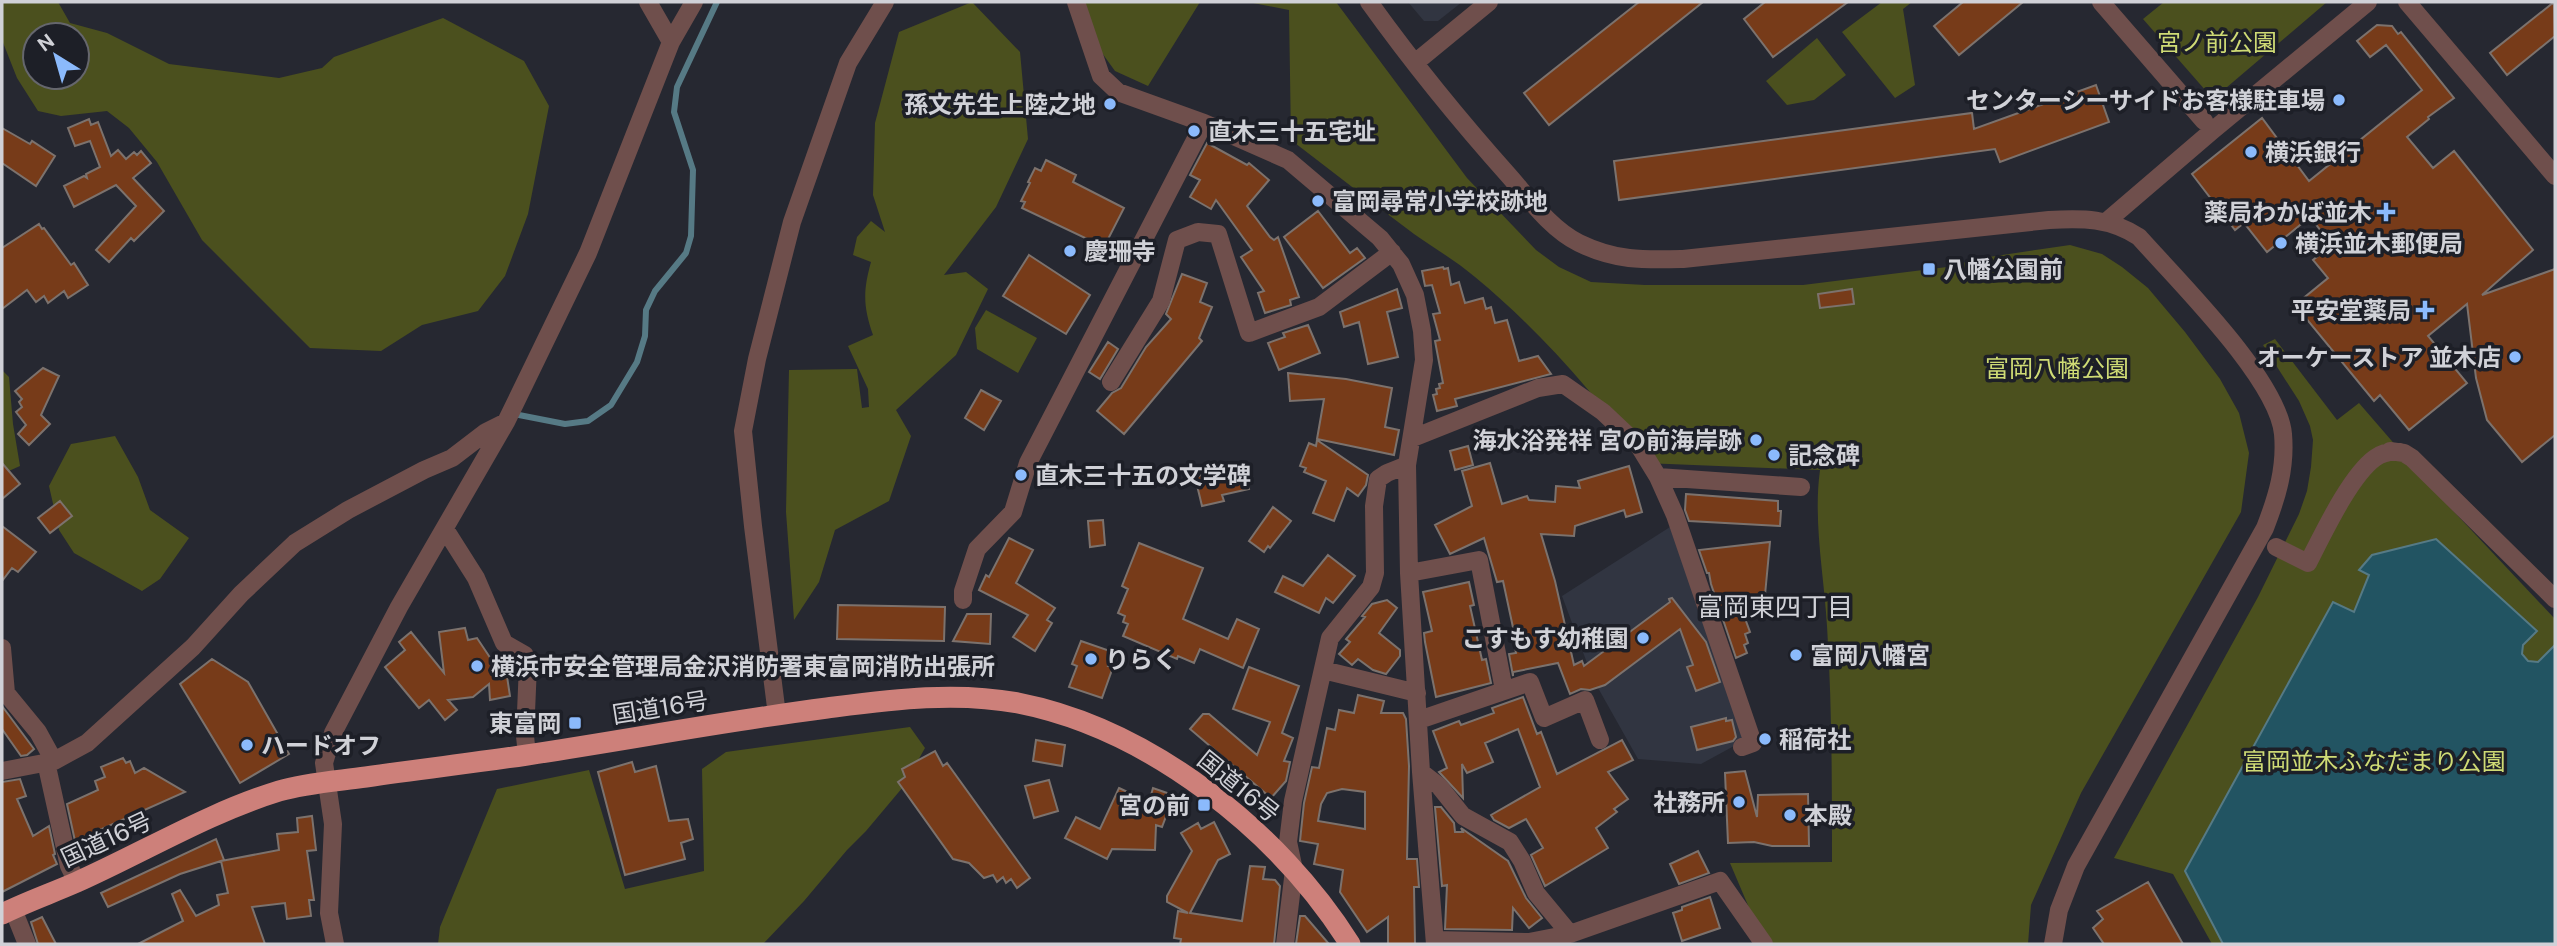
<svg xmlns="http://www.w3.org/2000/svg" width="2557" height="946" font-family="'Public Sans','Noto Sans JP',sans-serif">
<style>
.built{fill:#313541}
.green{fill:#4b501e;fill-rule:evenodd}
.water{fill:#225462;stroke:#567a85;stroke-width:2}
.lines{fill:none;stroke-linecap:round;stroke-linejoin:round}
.stream{stroke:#567a85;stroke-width:6}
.building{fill:#773b19;stroke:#7c726d;stroke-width:2;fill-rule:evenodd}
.minor{stroke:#6f4f4c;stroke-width:18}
.highway{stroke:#cd807a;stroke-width:21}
.poi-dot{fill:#8bbafc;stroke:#1d1f27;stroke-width:2.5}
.labels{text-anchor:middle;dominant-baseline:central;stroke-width:7;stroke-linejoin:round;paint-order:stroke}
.park-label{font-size:24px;fill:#cfdb75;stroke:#1d1f27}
.poi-label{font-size:24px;font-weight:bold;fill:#d0d1d7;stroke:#1d1f27;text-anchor:start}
.street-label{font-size:24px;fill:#d0d1d7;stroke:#1d1f27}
.neighbourhood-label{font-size:26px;fill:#d0d1d7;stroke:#1d1f27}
</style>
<rect width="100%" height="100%" fill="#262831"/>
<path class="built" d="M1408,2h54l-24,19h-14z
M1670,527l75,213 -44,24 -63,-5 -45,-80 -31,-83z"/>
<path class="green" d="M2,2h56l12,21 37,10 62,31 110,14 43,-10 12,-11 109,-39 81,43 25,45 -21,108 -23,62 -27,35 -56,14 -41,26 -71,-3 -108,-108 -45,-78 -28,-34 -22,-17 -46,5 -23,-5 -21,-33 -15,-38zM35,35h42v42h-42z
M972,2l48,50 8,87 -32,68 -52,68 22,-3 22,17 -32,66 -60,55 15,26 -22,65 -54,29 -16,52 -25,38 -8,-108 3,-142 68,-1 5,39 7,-1 -1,-18 -20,-43 25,-11c-10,-29 -10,-44 -2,-73l-18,-7 4,-18 14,-16 14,11 -12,-37 2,-72 24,-91z
M1081,2h119l-52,84 -33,-15 -18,-25z
M1248,2h88l131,176 69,72 23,17 32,15 54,3h158l144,-18 35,-9 88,-13 32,9 20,13 26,21 37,44 35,47 19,34 10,40 -8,59 -160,281 -50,112 -3,39h-256l-22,-34 -20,-47 102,-1c0,-78 0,-158 -5,-236 -3,-51 -14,-105 -7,-156l-176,-7c-48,-69 -104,-132 -169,-186 -19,-16 -41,-29 -61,-43 -42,-31 -82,-63 -123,-94l-2,-130z
M1882,2h30l-9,7 12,76 -20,13 -53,-66z
M2164,2h163l-114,97 -70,-80z
M1817,38l29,37 -32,25 -27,5 -21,-24z
M986,310l51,28 -19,35 -41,-24 -2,-21z
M2275,339l62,81 22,-17 83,96 113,120v325h-343l-39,-70 -59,-16 144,-261 41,-83 8,-23 4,-24 2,-27 -3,-14 -11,-25 -36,-56z
M2,370l7,7 4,47 7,42 -18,8z
M115,436l23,41 12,33 39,28 -29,41 -18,12 -68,-38 -15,-23 -10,-44 22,-42z
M910,727l15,21 -22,39 -37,44 -19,19 -43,51 -41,43h-325l2,-17 57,-138 92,-19 36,119 79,-18 -2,-102 24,-17z"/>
<path class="water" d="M2436,539l101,92 -14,14 -1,9 6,7 10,1 17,-17v299h-332l-38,-73 148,-269 21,10 15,-37 -10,-5 13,-15z"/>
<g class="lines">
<path class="stream" d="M519,415l46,9 23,-3 23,-16 26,-43 8,-26 1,-26 9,-19 31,-38 5,-17 2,-66 -19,-58 3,-25 40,-85"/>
</g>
<path class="building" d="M1639,2h64l-154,123 -25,-32z
M1765,2h83l-75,55 -29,-38z
M1963,2h60l-64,53 -25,-29z
M2554,2l1,34 -48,39 -17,-22z
M2377,25l15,1 6,8 3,-2 53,66 -26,19 1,2 -22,18 26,31 21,-17 79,99 -51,45 73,-26v166l-33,27 -35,-42 -11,-42 -9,-74 -39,32 39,47 -58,47 -29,-35 -6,6 -79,-96 33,-27 -15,-18 19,-15 -22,-28 -43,35 -23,-29 -9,7 -43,-56 70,-56 47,63 113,-91 -36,-45 -16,12 -13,-16z
M2096,85l13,37 -109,40 -5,-13 -376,51 -5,-39 358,-48 2,16z
M89,119l2,6 7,-3 13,34 7,-6 8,9 8,-7 3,3 4,-4 10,12 -18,15 31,33 -30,30 -3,-3 -22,24 -13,-12 40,-44 -20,-21 -42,22 -10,-21 20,-10 3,2 -1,-4 14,-7 -10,-26 -15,5 -7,-18z
M2,128l28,16 2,-3 23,15 -19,30 -34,-23z
M1207,143l40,22 2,-2 20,17 -22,26 23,31 4,3 4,-3 21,60 -9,3 1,5 -26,8 -7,-20 6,-2 -23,-34 11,-7 -36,-50 -5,9 -21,-12 10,-17 -10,-5z
M1046,160l30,15 -3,7 51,26 -20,39 -82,-39 3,-6 -4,-1 9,-18 -2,-1 7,-14 6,3z
M1318,211l32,42 7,-5 8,10 -42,30 -39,-51z
M39,224l3,5 2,-1 27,37 3,-2 14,22 -20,13 -4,-7 -16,12 -4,-7 -8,6 -9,-12 -25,19v-61z
M1029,255l61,40 -24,39 -63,-38z
M1443,267l1,2 4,-1 3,17 8,-3 6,21 18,-5 3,11 5,-2 4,16 12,-3 12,41 19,-5 13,18 -96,25 2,7 -20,5 -4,-16 4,-1 -1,-5 4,-1 -1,-4 4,-1 -8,-42 5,-1 -7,-26 7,-1 -8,-28 -7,1 -3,-15z
M1182,274l25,9 -7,19 12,5 -13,31 3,3 -78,93 -27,-23 15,-18 9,-5 25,-41 25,-28 -5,-5z
M1397,289l5,19 -15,4 11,45 -30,7 -9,-42 -15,5 -4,-15z
M1852,289l2,15 -34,4 -2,-14z
M1308,325l12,28 -41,17 -11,-27 17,-6 -2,-4z
M1108,342l10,7 -18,30 -11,-7z
M43,368l16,8 -18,39 9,9 -21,21 -11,-11 8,-9 -10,-13 6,-5 -3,-5 3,-3 -7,-8z
M1288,373l58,6 46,9 -7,39 14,3 -5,25 -77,-16 7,-40 -34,2z
M981,390l20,11 -17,29 -19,-12z
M1317,440l51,35 -2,10 -8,11 -11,-8 -13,33 -21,-8 13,-32 -22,-9 2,-4 -6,-2 9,-23 7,3z
M1468,446l5,19 -18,5 -5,-19z
M2,463l18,21 -18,15z
M1490,463l12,41 25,-8 2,4 26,2 1,-16 24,2 -2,-7 51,-15 13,46 -16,5 -2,-7 -49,16 -1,10 -33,-2 14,47 19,84 8,-4 2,5 86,-64 -1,-3 3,-1 34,44 14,40 -24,9 -9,-24 6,-2 -13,-36 -75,56 -15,5 -9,-1 -11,5 -12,-31 -45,9v4l-4,-22 7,-1 -1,-6 2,-1 -14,-65 -6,1 -13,-44 -34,16 -15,-29 37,-19 -10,-35z
M1244,465l5,24 -27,6 2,6 -22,5 -7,-29z
M1686,494l92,7v10h3l-1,15 -91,-5 -4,-11z
M60,501l12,15 -22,17 -12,-15z
M1273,507l18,14 -21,27 -2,-2 -4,6 -15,-11z
M1103,520l2,25 -15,2 -2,-26z
M2,526l34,26 -18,20 -6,-4 -10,13z
M1009,538l24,12 -17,33 39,25 -8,12 5,3 -17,28 -22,-14 15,-22 -49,-25 7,-15 3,2z
M1770,542l-7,74 -20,-3 7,19 -5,2 3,9 -4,2 3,8 -11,5 -25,-74 -2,-11h-2l-8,-23z
M1139,543l64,25 -20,51 45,20 9,-20 22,10 -16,39 -43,-19 -6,14 -16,-7 -1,3 -54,-23 5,-12 -5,-2 2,-6 -7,-3 10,-24 -6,-3z
M1328,555l27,21 -22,27 -7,-5 -7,15 -44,-21 8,-16 20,10z
M1469,582l5,23 -4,1 12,54 4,-1 5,24 -55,14 -11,-55 -1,-9 8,-2 -9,-39z
M1387,600l10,8 -18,25 21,17v6l-14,18 -13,-4 -15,-11 -6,6 -13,-11 11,-12 -4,-3 19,-22 -3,-1 10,-12z
M838,605l107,2 -1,34 -107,-2z
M967,614h24l-1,30 -37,-3z
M465,628l3,12 9,-2 14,21 13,-2 6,39 -20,4 -1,-16 -16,13 -25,3 9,10 -12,10 -16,-20 -10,8 -34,-41 20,-17 -6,-8 12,-10 33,41 -5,-41z
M1081,641l32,11 -5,14 5,1 -11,31 -33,-11 8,-21 -5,-2z
M212,659l36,23 41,72 -49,29 -60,-99z
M1249,667l50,19 -17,47 11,5 -9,23 6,1 -4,19 -15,17 -81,-69 13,-15h6l48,41 13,-33 -37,-13z
M1358,695l26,6 -3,12h22l3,6 3,47 -2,93h10l2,28h-5l1,57h-27v-27l-21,15 -27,-40 3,-22 -29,-6 4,-20 -18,-3 4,-38 8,-36 7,1 8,-40 8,2 4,-20 15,3zM1342,789l23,3v37l-47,-8 3,-17 6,-11z
M1523,697l14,37 4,-2 16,42 65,-34 11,20 -25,12 20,27 -14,10 3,3 -21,16 12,20 -63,38 -14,-31 12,-7 -17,-29 -17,9 -15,-8 -3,-5 49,-28 -22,-58 -33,14 8,19 -26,11 -5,-9 1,34 -24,-26 8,-4 -14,-37 26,-10 2,4 33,-12 -2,-5z
M2,706l32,43 -7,6 -6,1 -19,-27z
M1726,718v3l6,-1 4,17 -3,4 -36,9 -6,-23z
M1036,740l29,5 -3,21 -29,-5z
M935,751l8,15 4,-3 83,115 -13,10 -6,-9 -5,4 -3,-6 -6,5 -4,-7 -9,3 -15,-15 -16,-4 -55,-77 7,-5 -3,-8z
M123,758l3,5 4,-2 5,12 9,-5 41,24 -110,49 -8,-37 31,-14 -3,-9 10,-4 -4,-10z
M632,762l3,10 21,-6 13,55 19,-2 5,20 -12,4 4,16 -60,16 -27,-103z
M1745,771l12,46 1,-22 50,-1 1,52h-37l-18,-4 -26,1 -3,-70z
M20,779l6,17 -9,3 16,37 16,-10 6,28 -2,1 4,9 -55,28v-110z
M1049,780l9,31 -24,7 -9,-32z
M1119,788l30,14 4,-14 14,5 -2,7 6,3 -9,24 -6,-2 -1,25 -43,-1 -5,10 -42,-21 11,-21 24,12z
M1435,807h6l13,16 1,9h8l-2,-4 47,33 18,37 16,20 -13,10 -16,-20 -1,22 -67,-1 2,-44 -5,1z
M312,816l4,34 -9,1 7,49h-5l2,16 -24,3 -2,-16 -33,4 13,37h-127l45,-23 -11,-27 8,-4 16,26 23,-11 -2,-10 11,-2 -7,-32 58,-11 -2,-16 21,-2 -1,-14z
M1214,822l16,32 -12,6 -28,53 52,8 8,-55 15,1 -2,12 12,1 5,6 -6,58h-94l1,-5 -7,-1 4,-27 10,2 -21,-11v-6l25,-45 -11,-18 17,-10 3,6z
M216,839l8,21 -44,14 -72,33 -7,-14z
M1698,851l11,22 -30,11 -9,-20z
M2148,882l35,62h-79l-11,-16 10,-9 -6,-8z
M1710,897l10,31 -38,13 -9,-28 9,-3v-3z
M1300,916h5l24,28h-33z
M42,917l14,27h-18l-7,-22z"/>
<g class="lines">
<path class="minor" d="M648,2l23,40
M1076,2l25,74 17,16 86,31 84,37 92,78 21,26 14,31 7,36 2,29 -17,105 2,108 12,199 14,172
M1369,2c43,60 91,119 141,175 20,23 41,52 69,66 37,18 64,17 104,16l366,-39c34,-2 61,-2 90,17 38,43 139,142 144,197 3,34 -6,63 -18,94l-189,338 -17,44 -6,34
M2101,2l103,119
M2407,2l148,174
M1416,62l73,-60
M2107,221l105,-90 156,-129
M1111,382l50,-81 16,-61 21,-8 20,2 31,99 70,-26 73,-55
M1413,438l125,-50 25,-4 40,28 36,34 19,31 17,38 78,228 -11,4
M2390,451l14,2 8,5 143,141
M1658,477l143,10
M445,529l31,49 28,65 21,12 3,10 -3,71 2,19
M2276,547l32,16c15,-29 42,-87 67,-105 8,-6 16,-7 25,-6
M1409,573l70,-13 25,130
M963,600v-9l14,-42 36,-37 15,-49 176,-340
M2,648l4,45 32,39 16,29
M1323,670l94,23
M777,715l-24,-189 -10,-95 14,-72 35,-137 56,-159 37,-61
M1419,720l111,-38 14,36 41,-18 15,40
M46,762l23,104 8,16
M2,771l52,-10 33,-18 106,-96 48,-53 54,-51 53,-33 76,-40 28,-12 34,-26 20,-10
M1421,772l18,14 24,30 47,26 12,19 14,32 34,41
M13,909l14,35
M1435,940l94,2 41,-8 150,-53 44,63
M335,944l-6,-31 4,-89 -9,-61 9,-30 66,-126 107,-185 82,-169 83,-211 23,-40
M1285,944l9,-74 -6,-28 5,-41 37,-163 41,-51 4,-14 -1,-67 4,-27 9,-6 20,-8"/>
<path class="highway" d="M2,914c24,-12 50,-21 75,-32 67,-30 131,-69 202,-91 27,-8 59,-10 87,-14 54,-8 108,-14 161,-22 100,-15 199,-34 300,-47 63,-8 127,-17 191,-5 132,26 261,128 332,241"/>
</g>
<g class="poi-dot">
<circle cx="2339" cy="100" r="7"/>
<circle cx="1110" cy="104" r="7"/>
<circle cx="1194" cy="131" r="7"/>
<circle cx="2251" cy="152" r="7"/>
<circle cx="1318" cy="201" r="7"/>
<path d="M2382.5 201.5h7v7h7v7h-7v7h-7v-7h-7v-7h7z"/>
<circle cx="2281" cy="243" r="7"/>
<circle cx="1070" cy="251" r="7"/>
<rect x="1922" y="262" width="14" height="14" rx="3.5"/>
<path d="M2421.5 299.5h7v7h7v7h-7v7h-7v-7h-7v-7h7z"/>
<circle cx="2515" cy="357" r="7"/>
<circle cx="1756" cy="440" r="7"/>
<circle cx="1774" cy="455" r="7"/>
<circle cx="1021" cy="475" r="7"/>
<circle cx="1643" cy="638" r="7"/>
<circle cx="1796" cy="655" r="7"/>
<circle cx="1091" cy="659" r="7"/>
<circle cx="477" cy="666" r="7"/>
<rect x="568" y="716" width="14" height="14" rx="3.5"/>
<circle cx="1765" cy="739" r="7"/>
<circle cx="247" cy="745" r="7"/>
<circle cx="1739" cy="802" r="7"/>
<rect x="1197" y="798" width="14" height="14" rx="3.5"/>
<circle cx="1790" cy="815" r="7"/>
</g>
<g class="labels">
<g class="park-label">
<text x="2217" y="42">宮ノ前公園</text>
<text x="2057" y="368">富岡八幡公園</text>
<text x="2374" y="761">富岡並木ふなだまり公園</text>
</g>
<g class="poi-label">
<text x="2325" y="100" text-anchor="end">センターシーサイドお客様駐車場</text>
<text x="1096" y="104" text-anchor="end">孫文先生上陸之地</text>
<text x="1208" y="131">直木三十五宅址</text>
<text x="2265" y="152">横浜銀行</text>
<text x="1332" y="201">富岡尋常小学校跡地</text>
<text x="2372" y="212" text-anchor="end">薬局わかば並木</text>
<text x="2295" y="243">横浜並木郵便局</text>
<text x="1084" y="251">慶珊寺</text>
<text x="1943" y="269">八幡公園前</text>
<text x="2411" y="310" text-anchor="end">平安堂薬局</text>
<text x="2501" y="357" text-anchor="end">オーケーストア 並木店</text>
<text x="1742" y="440" text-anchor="end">海水浴発祥 宮の前海岸跡</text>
<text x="1788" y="455">記念碑</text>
<text x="1035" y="475">直木三十五の文学碑</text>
<text x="1629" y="638" text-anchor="end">こすもす幼稚園</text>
<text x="1810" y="655">富岡八幡宮</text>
<text x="1105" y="659">りらく</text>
<text x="491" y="666">横浜市安全管理局金沢消防署東富岡消防出張所</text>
<text x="561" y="723" text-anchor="end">東富岡</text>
<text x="1779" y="739">稲荷社</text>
<text x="261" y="745">ハードオフ</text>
<text x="1725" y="802" text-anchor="end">社務所</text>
<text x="1190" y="805" text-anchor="end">宮の前</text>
<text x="1804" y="815">本殿</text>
</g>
<g class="street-label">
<text transform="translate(660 707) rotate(-9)">国道16号</text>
<text transform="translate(1239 786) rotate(39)">国道16号</text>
<text transform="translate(106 839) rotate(-25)">国道16号</text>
</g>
<g class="neighbourhood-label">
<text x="1775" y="606">富岡東四丁目</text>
</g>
</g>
<rect width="2557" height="946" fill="none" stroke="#d0d1d7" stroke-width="7"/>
<g transform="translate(56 56) rotate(323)"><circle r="33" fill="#1d1f27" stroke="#65666d" stroke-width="2"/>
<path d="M0-5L12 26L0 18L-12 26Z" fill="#8bbafc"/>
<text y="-10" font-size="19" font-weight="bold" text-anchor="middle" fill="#d0d1d7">N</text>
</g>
</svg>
